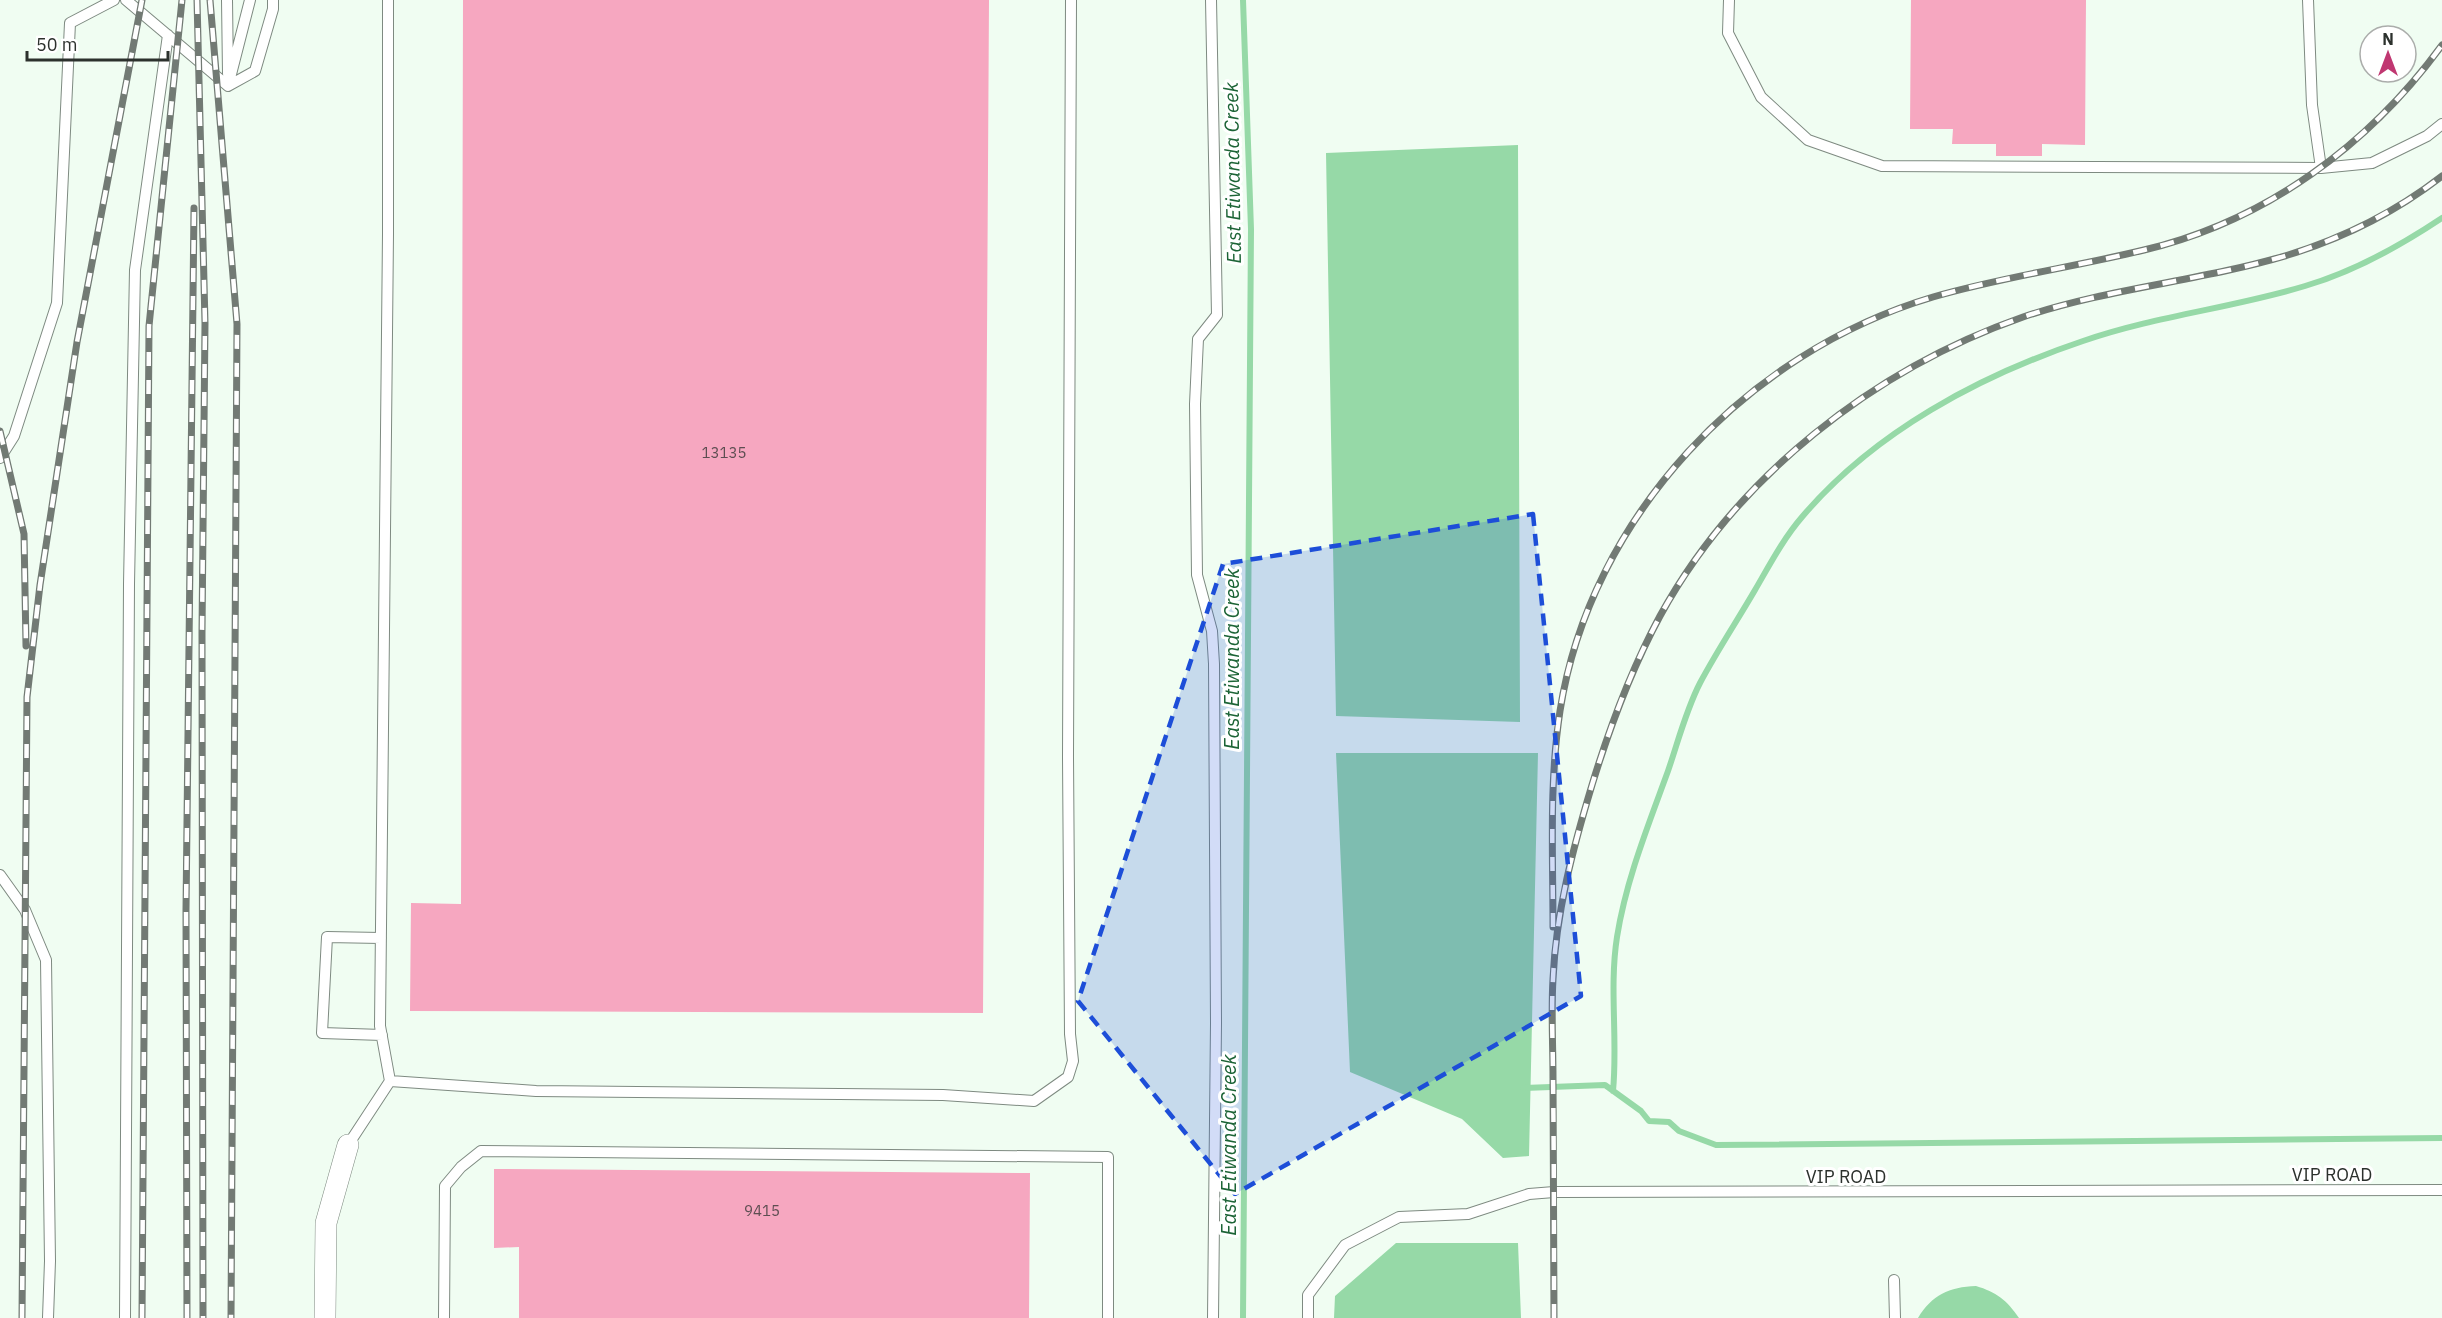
<svg xmlns="http://www.w3.org/2000/svg" width="2442" height="1318" font-family="'IBM Plex Sans',sans-serif">
<style>
.water{fill:#96d9a7}
.lines{fill:none;stroke-linecap:round;stroke-linejoin:round}
.stream{stroke:#96d9a7;stroke-width:6}
.building{fill:#f6a7c0}
.service-casing{stroke:#7e8a81;stroke-width:12}
.minor-casing{stroke:#7e8a81;stroke-width:22}
.service{stroke:#fff;stroke-width:10}
.minor{stroke:#fff;stroke-width:21}
.rail-casing{stroke:#727a74;stroke-width:7}
.rail{stroke:#fff;stroke-width:4.5;stroke-dasharray:14;stroke-linecap:butt}
.marked{fill:#1d4ed8;fill-opacity:0.2;stroke:#1d4ed8;stroke-width:4.5;stroke-dasharray:12 8;stroke-linejoin:round}
.labels{text-anchor:middle;dominant-baseline:central;stroke-width:6;stroke-linejoin:round;paint-order:stroke}
.number-label{font-size:15px;fill:#5e4e52}
.street-label{font-size:18px;fill:#2c312d;stroke:#fff}
.water-label{font-size:20px;font-style:italic;fill:#1c6436;stroke:#fff}
</style>
<rect width="100%" height="100%" fill="#f0fdf2"/>
<path class="water" d="M1518,145l2,577 -184,-6 -10,-563z
M1336,753h202l-9,403 -26,2 -41,-39 -112,-47z
M1396,1243h122l3,75h-187l1,-22z
M1976,1286c20,6 31,14 43,32h-101c14,-23 31,-31 58,-32z"/>
<g class="lines">
<path class="stream" d="M1523,1088l82,-3 36,26 8,10 20,1 10,9 37,14 726,-7
M1613,1091c5,-51 -4,-103 4,-154 9,-57 31,-111 51,-166 10,-29 18,-61 32,-88 17,-32 37,-62 55,-93 14,-24 28,-51 47,-73 72,-85 177,-141 281,-176 72,-25 149,-33 222,-55 48,-14 95,-40 137,-68
M1243,1318l8,-1089 -8,-229"/>
</g>
<path class="building" d="M463,0h526l-6,1013 -573,-2 1,-108 50,1z
M1911,0h175l-1,145 -43,-1v12h-46v-12h-44l1,-15h-43z
M494,1169l536,4 -1,145h-510v-71l-25,1z"/>
<g class="lines">
<defs>
<path id="service" d="M126,0l102,86 27,-15 18,-62v-9
M227,0l1,74
M388,0v234l-8,792 10,55
M1211,0l6,315 -19,24 -3,65 2,171 15,56 2,33 2,359 -3,295
M1729,0l-1,33 33,64 47,43 74,26 439,2 51,-5 55,-27 15,-12
M2308,0l4,105 9,63
M228,86l22,-86
M0,458l14,-22 43,-133 13,-280 44,-23
M0,875l25,35 21,50 4,301 -2,57
M381,938l-54,-1 -5,96 60,2
M348,1145l42,-64 146,10 407,4 91,6 34,-24 5,-16 -3,-27 -2,-277 3,-757
M1894,1280l1,38
M125,1318l4,-734 6,-314 33,-235
M444,1318l1,-132 16,-19 20,-16 627,6v161
M1308,1318v-23l37,-50 54,-28 69,-3 61,-20 25,-2 888,-2"/>
<path id="minor" d="M325,1318l1,-95 22,-78"/>
</defs>
<use href="#service" class="service-casing"/>
<use href="#minor" class="minor-casing"/>
<use href="#service" class="service"/>
<use href="#minor" class="minor"/>
<defs>
<path id="rail" d="M197,0l8,323 -3,310 1,685
M210,0l27,324 -6,994
M0,431l24,103 2,112
M1553,927c0,-72 -4,-144 7,-216 30,-194 187,-359 373,-414 69,-20 141,-30 211,-47 122,-29 225,-105 298,-205
M22,1318l5,-621 13,-112 37,-243 65,-342
M142,1318l7,-992 33,-326
M187,1318l-1,-408 8,-702
M1554,1318c0,-80 0,-160 -1,-240 0,-33 -2,-66 0,-99 3,-67 20,-131 39,-194 18,-59 39,-115 68,-169 76,-139 214,-247 363,-299 86,-29 178,-36 265,-62 55,-17 109,-44 154,-79"/>
</defs>
<use href="#rail" class="rail-casing"/>
<use href="#rail" class="rail"/>
</g>
<path class="marked" d="M1533,514l48,482 -346,198 -157,-193 145,-437z"/>
<g class="labels">
<g class="number-label">
<text x="724" y="452">13135</text>
<text x="762" y="1210">9415</text>
</g>
<g class="street-label">
<text x="2332" y="1174">VIP ROAD</text>
<text x="1846" y="1176">VIP ROAD</text>
</g>
<g class="water-label">
<text transform="translate(1232 173) rotate(-91)">East Etiwanda Creek</text>
<text transform="translate(1231 659) rotate(-90)">East Etiwanda Creek</text>
<text transform="translate(1228 1145) rotate(-90)">East Etiwanda Creek</text>
</g>
</g>
<g transform="translate(2388 54)"><circle r="28" fill="#ffffff" stroke="#abadab" stroke-width="1.5"/>
<path d="M0-4.5L10 22L0 15L-10 22Z" fill="#c03771"/>
<text y="-9" font-size="16" font-weight="bold" text-anchor="middle" fill="#2c312d">N</text>
</g>
<path d="M27 51v9h141v-9" fill="none" stroke="#2c312d" stroke-width="3"/>
<text x="36" y="51" font-size="18" fill="#2c312d" stroke="#ffffff" stroke-width="4.5" paint-order="stroke">50 m</text>
</svg>
